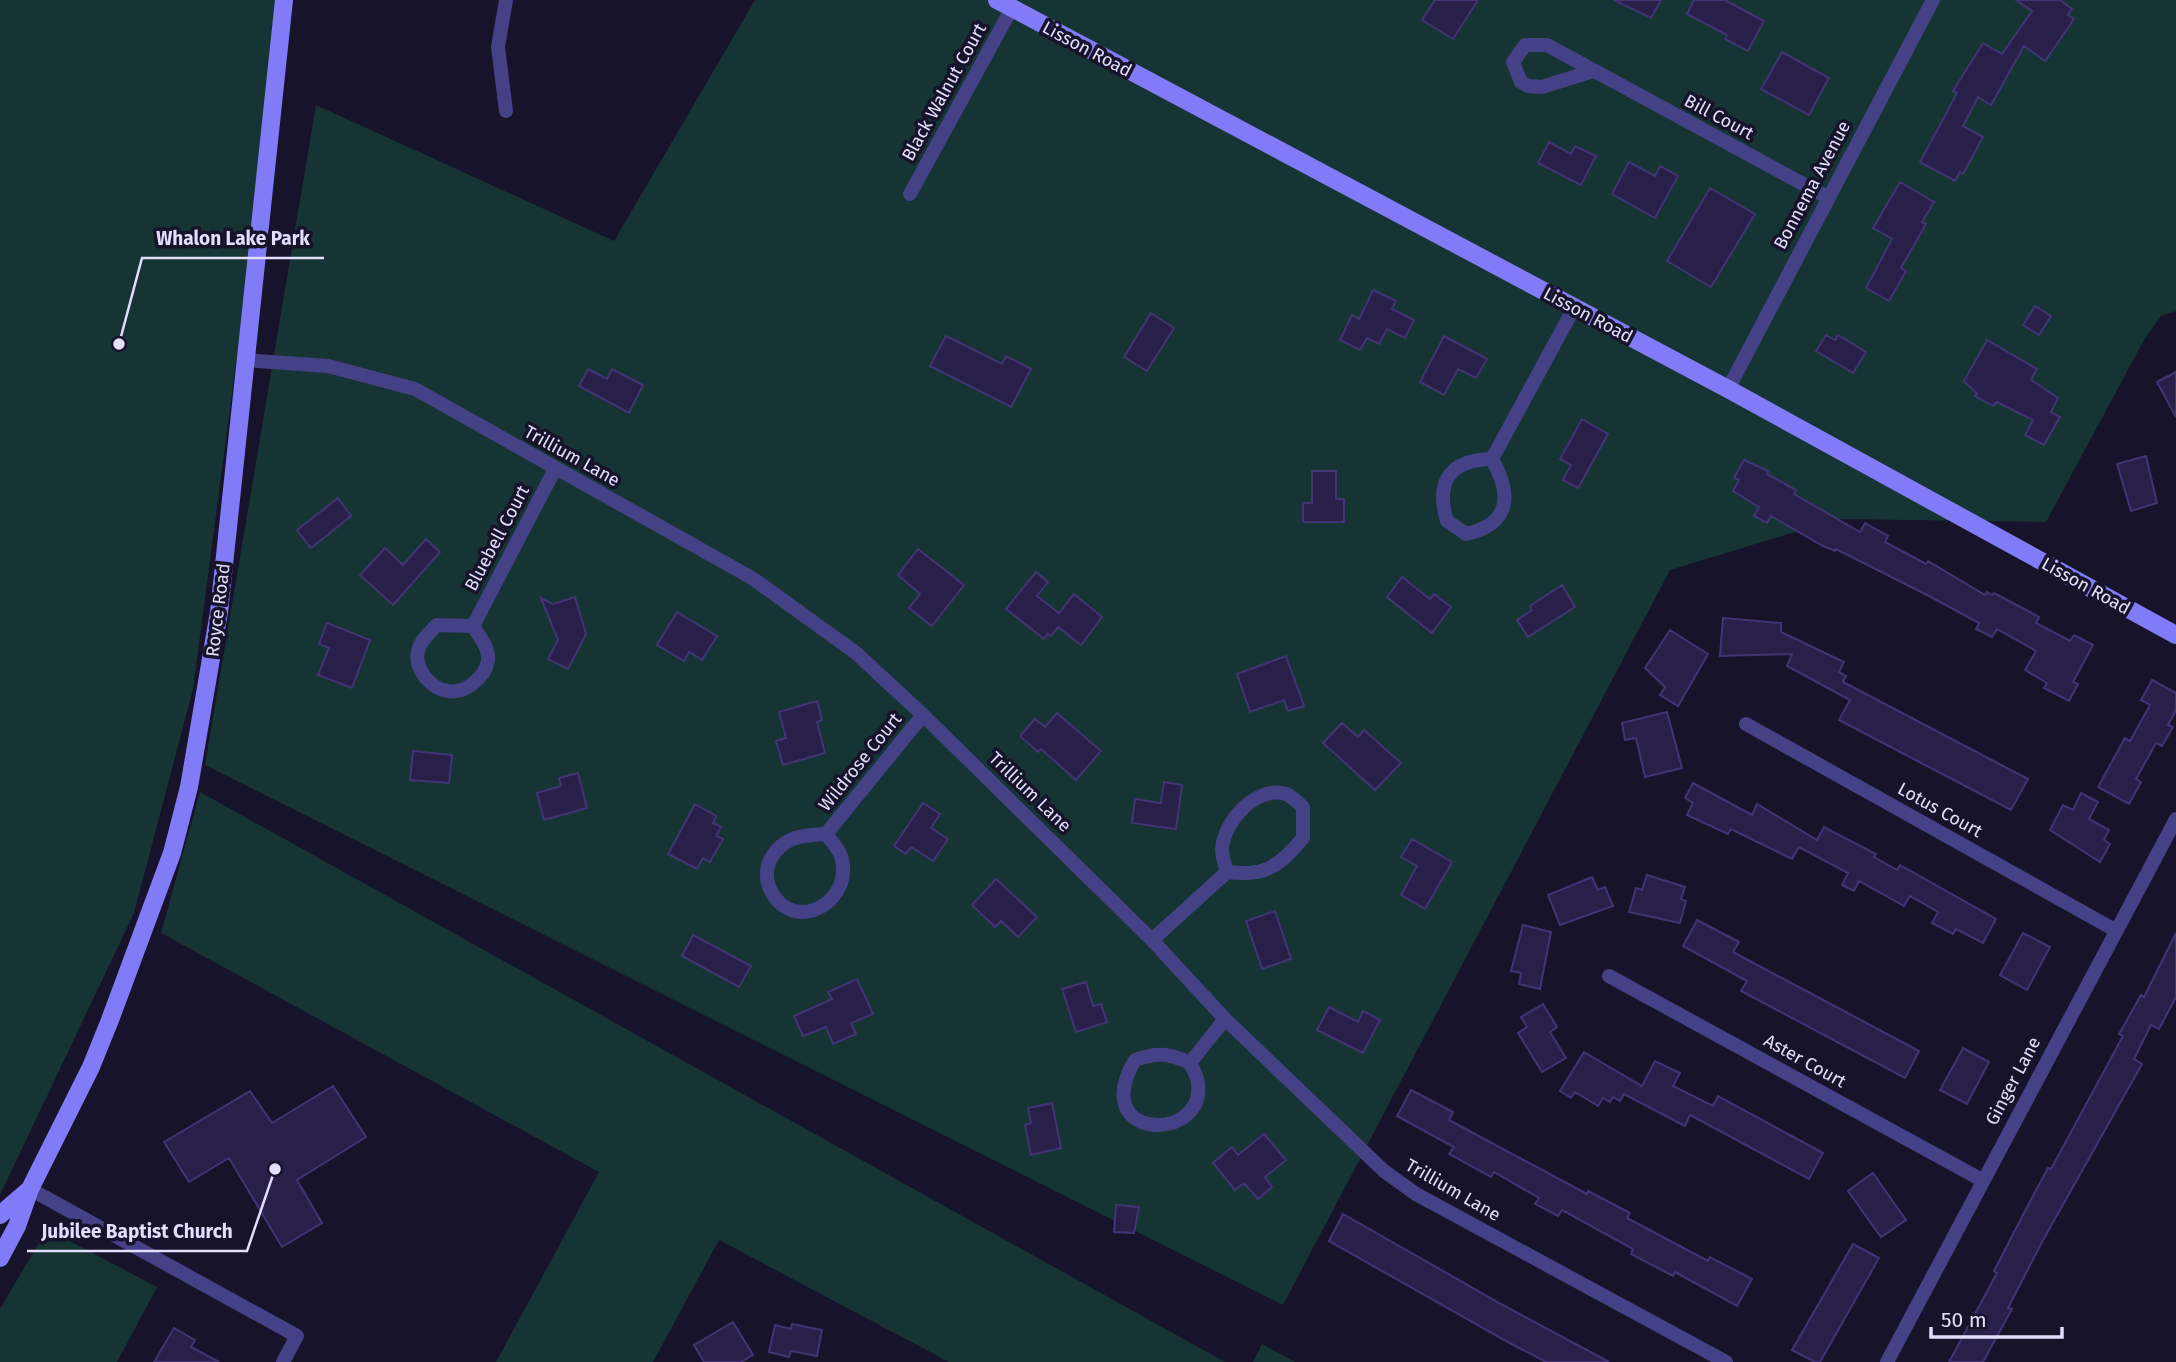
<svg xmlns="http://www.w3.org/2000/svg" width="2176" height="1362" font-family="'Fira Sans',sans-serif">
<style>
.green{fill:#163433}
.building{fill:#29204a;stroke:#423474;stroke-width:2}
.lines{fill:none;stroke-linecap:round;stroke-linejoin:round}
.street{stroke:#454186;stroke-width:14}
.secondary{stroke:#817bf7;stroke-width:18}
.labels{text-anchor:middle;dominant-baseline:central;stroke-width:7;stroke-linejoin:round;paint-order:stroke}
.street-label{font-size:18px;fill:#e2defd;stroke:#17132a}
.leader{fill:none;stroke:#e2defd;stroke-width:2.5}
.callout-dot{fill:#e2defd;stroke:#17132a;stroke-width:2.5}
.callout-label{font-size:19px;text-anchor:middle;font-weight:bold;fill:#e2defd;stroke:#17132a;stroke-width:7;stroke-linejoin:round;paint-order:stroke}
</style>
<rect width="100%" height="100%" fill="#17132a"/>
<path class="green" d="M0,0h284l-91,689 -59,224 -134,282z
M755,0h1421v311l-15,5 -17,24 -98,182 -208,-3 -168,51 -387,735 -1078,-540 111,-660 298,136z
M200,792l1025,570h-276l-230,-122 -66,122h-157l103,-190 -438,-239z
M47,1229l110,58 -40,75h-117v-53z
M1262,1344l33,18h-42z"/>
<path class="building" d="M1435,0h43l-25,39 -31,-19z
M1614,0h47l-10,18z
M1694,0h31l39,21 -16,30 -23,-12 2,-4 -40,-21z
M2016,0h44l12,9 -4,6 6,4 -29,42 -21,-15 -33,59 -13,-8 -15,29 20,11 -20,37 -3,-2 -5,9 -35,-19 37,-69 -4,-2 30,-48 19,11 30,-43z
M1782,52l47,26 -20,37 -48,-26z
M1549,142l22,12 4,-8 21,10 -15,29 -43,-22z
M1629,162l26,14 5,-10 18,10 -23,42 -43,-24z
M1900,182l34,20 -12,20 4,2 -25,44 5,3 -17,30 -23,-13 26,-49 -19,-11z
M1710,188l45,26 -44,73 -44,-26z
M1373,290l23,11 -4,8 22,11 -9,18 -18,-9 -8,15 -12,-6 -7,12 -20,-10 12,-25 7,4z
M2035,306l16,10 -12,19 -16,-10z
M1151,313l23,15 -27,43 -23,-14z
M1826,335l9,5 3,-5 28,17 -13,21 -37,-22z
M946,336l56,28 4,-8 25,13 -20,38 -81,-41z
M1444,336l43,23 -11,19 -18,-9 -14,26 -24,-13z
M1987,340l50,29 -6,11 27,18 -7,14 9,5 -16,28 -19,-10 8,-15 -36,-18 -4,4 -18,-10 2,-2 -13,-13z
M588,369l19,10 5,-10 31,16 -14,28 -50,-27z
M2176,372v45l-19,-35z
M1582,419l26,15 -30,54 -15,-8 8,-15 -11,-6z
M2146,456l11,47 -26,8 -14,-47z
M1744,460l24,11 -1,3 29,16 -2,4 66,38 5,-9 23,13 -3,6 41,22 2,-3 57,34 2,-3 5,3 2,-2 32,17 13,7 -3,6 34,18 4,-6 19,10 -20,37 5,2 -9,17 -25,-13 3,-5 -22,-13 11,-19 -39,-22 -5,8 -16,-8 3,-6 -50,-27 -93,-47 -1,2 -12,-5 -52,-30 -4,7 -13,-7 5,-9 -26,-16 6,-11 -5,-2z
M1312,471h24v28h8v23h-41v-19h9z
M338,498l13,18 -40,32 -14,-18z
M426,539l14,13 -47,53 -33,-30 25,-27 18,17z
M918,549l46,36 -32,41 -23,-18 11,-14 -22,-19z
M1036,572l12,10 -11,14 22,17 15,-19 28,23 -21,28 -23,-18 -7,9 -3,-2 -4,5 -38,-30z
M1402,577l28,22 4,-5 17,13 -19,26 -45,-36z
M1562,585l13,22 -47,30 -11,-17 15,-10 -2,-4z
M575,597l11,37 -18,35 -20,-10 10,-19 -17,-42 12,6z
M677,612l40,24 -15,24 -13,-8 -5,9 -27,-16z
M1723,618l58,5v9l63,30 -5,10 7,4 -3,6 185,97 -17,31 -172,-90 11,-20 -63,-34 5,-12 -72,2z
M327,623l43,17 -18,48 -34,-13 11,-27 -10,-4z
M1670,630l38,24 -30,52 -18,-11 5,-8 -20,-19z
M1286,656l18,50 -16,5 -4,-11 -34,12 -13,-38z
M2152,680l24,13v17l-8,15 5,2 -11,19 -6,-3 -20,36 5,3 -12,22 -31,-17 27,-49 5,3 20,-36 -9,-5z
M817,701l5,19 -5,2 8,31 -42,12 -7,-24 10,-3 -7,-26z
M1667,712l15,56 -37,9 -9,-39 -11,2 -3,-17z
M1057,713l44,38 -25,29 -35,-31 -3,3 -18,-16 15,-17 10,8z
M1342,723l16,14 6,-7 37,33 -26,27 -52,-47z
M413,751l39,4 -3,28 -39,-3z
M578,773l9,35 -43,12 -7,-27 24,-7 -2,-8z
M1164,782l18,3 -6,44 -44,-6 3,-24 26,4z
M1693,783l59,32 5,-11 60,36 7,-13 52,27 -2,3 23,13 3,-5 96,54 -13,24 -27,-14 -3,5 -21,-11 6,-11 -28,-16 -6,10 -45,-25 -5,10 -12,-6 6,-12 -49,-26 -7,12 -61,-30 -3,5 -41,-19 6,-12 -8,-5z
M2081,793l17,9 -9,17 20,11 -5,10 6,4 -10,18 -50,-32 13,-25 10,5z
M923,803l17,11 -9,14 17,11 -15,22 -22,-14 -5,7 -12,-8z
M695,804l21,12 -3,7 8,4 -5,9 7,3 -13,23 -7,-4 -6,11 -29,-15z
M1412,839l40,23 -27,47 -24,-14 16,-29 -16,-9z
M1647,875l38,12 -4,12 5,2 -6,22 -51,-11 7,-24 6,2z
M1592,877l6,13 7,-3 8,19 -53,19 -12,-30z
M996,879l41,38 -19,20 -17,-16 -6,6 -23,-22z
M1275,911l16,48 -29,10 -16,-48z
M1697,920l42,22 -6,10 186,99 -14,27 -164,-87 6,-10 -64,-35z
M1523,925l28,7 -11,57 -21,-5 2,-11 -10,-2z
M2023,933l27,14 -23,43 -27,-15z
M2176,933v64l-17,32 -8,-4 -17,34 8,5 -100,178 -34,66 4,1 -29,53h-34l48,-89 -3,-2 31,-60 23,-43 3,1 72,-133 -4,-2 22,-39 3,2z
M693,935l58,31 -12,21 -57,-31z
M857,979l16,35 -22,9 5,11 -23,10 -7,-17 -23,9 -9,-20 38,-17 -4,-7z
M1086,982l7,24 8,-2 6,18 -31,10 -14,-43z
M1543,1004l14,23 -7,5 16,26 -24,14 -24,-39 9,-6 -6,-10z
M1329,1007l29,15 5,-11 17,9 -17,33 -46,-23z
M1963,1048l26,14 -22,42 -27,-14z
M1584,1052l58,34 13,-25 25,12 -7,13 40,20 5,-10 105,57 -14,26 -119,-64 -5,11 -61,-32 -4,7 -7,-4 -3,5 -7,-4 -5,8 -23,-14 -4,6 -11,-7z
M333,1086l33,51 -69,43 25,43 -40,24 -53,-89 -40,24 -25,-40 86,-51 22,32z
M1411,1090l42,22 -4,8 138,74 1,-3 42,22 -3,5 81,43 2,-4 42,22 -15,27 -62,-34 -2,4 -42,-22 2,-5 -71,-39 -4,6 -23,-12 4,-6 -45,-26 -3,5 -42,-23 5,-7 -57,-31z
M1052,1103l9,45 -30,7 -6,-30 6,-2 -3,-15z
M1264,1134l22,26 -21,17 7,10 -14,12 -14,-16 -9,7 -22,-27 19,-16 6,8z
M1873,1173l33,47 -25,17 -33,-46z
M1116,1205l23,2 -5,26 -20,-1z
M1343,1214l158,90 108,58h-63l-40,-21 -177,-100z
M1853,1244l26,14 -59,104h-5l-23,-12z
M733,1322l20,33 -12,7h-37l-10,-17z
M792,1324l30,6 -5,26 -26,-5 -2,6 -20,-5 6,-27 16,4z
M174,1328l21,12 -4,7 28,15h-65z"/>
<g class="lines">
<path class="street" d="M1593,71l-51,16 -14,-1 -7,-4 -8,-20 12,-17h22l280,152
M506,111l-8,-64 8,-47
M910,194l102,-186
M244,360l84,6 87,23 337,189 104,75 67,62 229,225 73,79 159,152 32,23 310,168
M1728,389l205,-389
M1492,459c-42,1 -57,22 -45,62l19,13c45,-10 46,-39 26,-75l82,-151
M473,626c6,10 16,21 15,34 -2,17 -23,34 -40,31 -17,-2 -34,-22 -30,-40 2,-10 12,-19 19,-26l36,1 82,-157
M1746,724l369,206
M826,834c-23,1 -42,2 -55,24 -6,11 -5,25 1,35 25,42 83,7 69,-37 -3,-8 -10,-16 -15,-22l97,-119
M1152,940l75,-68c39,5 52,-6 76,-34v-31c-5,-4 -11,-11 -17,-13 -30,-9 -63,28 -64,56 0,7 3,15 5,22
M1609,976l373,204
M1190,1063c-21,-10 -33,-11 -55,-3 -48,81 70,83 63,24 0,-7 -5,-15 -8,-21l35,-44
M30,1189l267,147 -14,26
M1887,1362l289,-543"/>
<path class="secondary" d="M997,0l731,389 448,246
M0,1215l30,-26
M0,1258l17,-32 13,-37 61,-122 19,-47 62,-167 17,-66 30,-175 65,-612"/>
</g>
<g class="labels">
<g class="street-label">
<text transform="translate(1087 49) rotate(28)">Lisson Road</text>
<text transform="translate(944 92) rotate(-61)">Black Walnut Court</text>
<text transform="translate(1719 117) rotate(28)">Bill Court</text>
<text transform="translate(1812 185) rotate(-62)">Bonnema Avenue</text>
<text transform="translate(1588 315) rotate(28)">Lisson Road</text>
<text transform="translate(572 456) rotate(29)">Trillium Lane</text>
<text transform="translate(497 538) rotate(-62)">Bluebell Court</text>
<text transform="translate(2086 586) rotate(29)">Lisson Road</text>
<text transform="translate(218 610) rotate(-83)">Royce Road</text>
<text transform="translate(860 762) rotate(-51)">Wildrose Court</text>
<text transform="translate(1030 792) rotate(44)">Trillium Lane</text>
<text transform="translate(1940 810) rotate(29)">Lotus Court</text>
<text transform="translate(1805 1061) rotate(29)">Aster Court</text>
<text transform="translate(2013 1081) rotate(-62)">Ginger Lane</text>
<text transform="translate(1453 1190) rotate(30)">Trillium Lane</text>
</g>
</g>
<path class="leader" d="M119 344L142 258H324M275 1169L247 1251H27"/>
<g class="callout-dot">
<circle cx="119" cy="344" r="7"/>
<circle cx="275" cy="1169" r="7"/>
</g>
<g class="callout-label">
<text x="233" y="245">Whalon Lake Park</text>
<text x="137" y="1238">Jubilee Baptist Church</text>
</g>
<path d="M1931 1327v10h131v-10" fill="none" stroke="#e2defd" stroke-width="3.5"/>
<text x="1941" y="1327" font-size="21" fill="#e2defd" stroke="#17132a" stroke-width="5" paint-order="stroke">50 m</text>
</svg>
